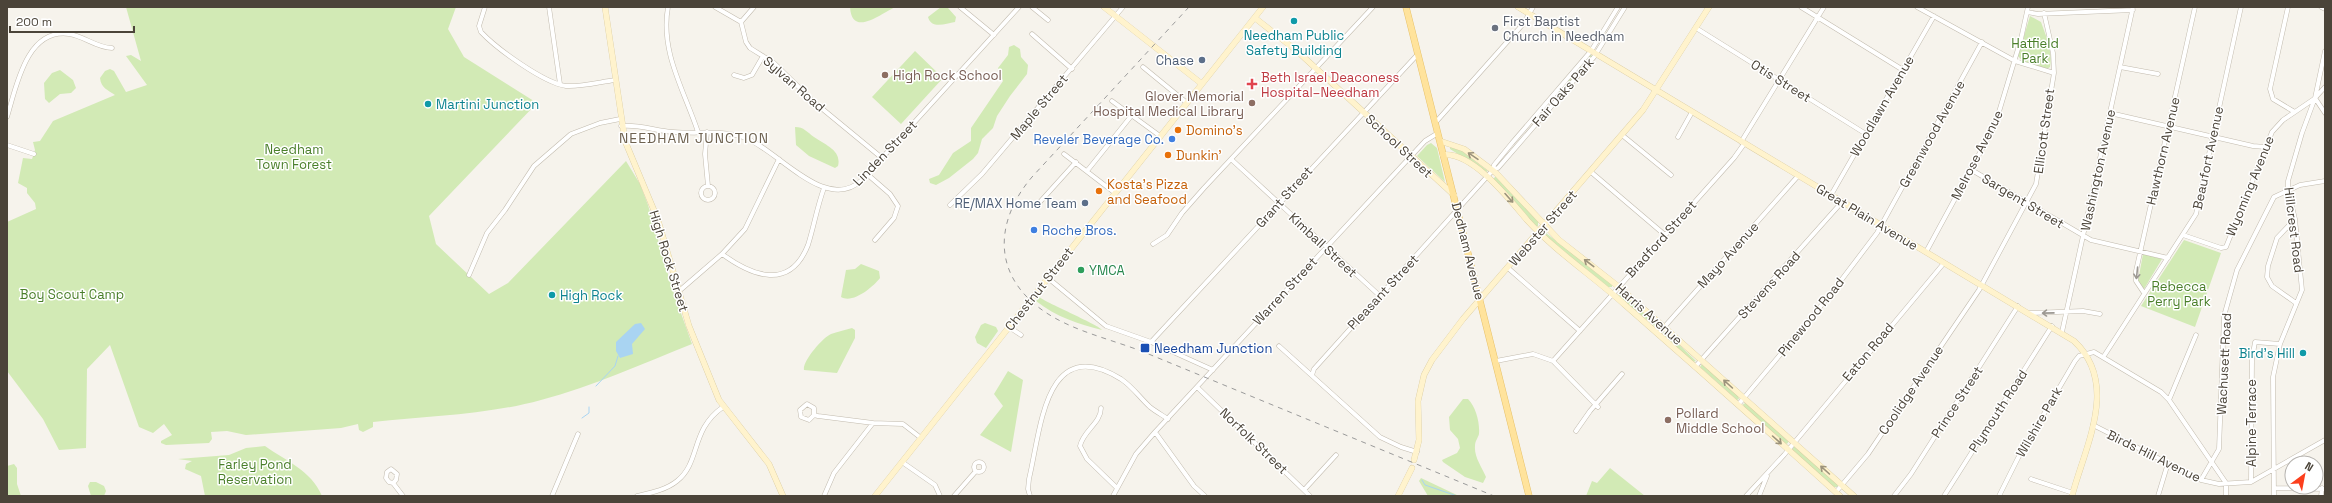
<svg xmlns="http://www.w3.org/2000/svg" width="2332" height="503" font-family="'Space Grotesk',sans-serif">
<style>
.green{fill:#d2eab5}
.water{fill:#a9d4f2}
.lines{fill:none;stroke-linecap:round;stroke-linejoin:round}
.stream{stroke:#a9d4f2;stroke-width:1}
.street-casing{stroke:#c2bbae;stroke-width:5}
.secondary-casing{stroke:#d6c79b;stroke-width:6}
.primary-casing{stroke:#e6c16a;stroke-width:7}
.street{stroke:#fff;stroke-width:4}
.secondary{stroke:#fff3cd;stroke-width:5.5}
.primary{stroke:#ffe39c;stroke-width:6}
.rail{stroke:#9a9a9a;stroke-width:1;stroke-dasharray:5 5;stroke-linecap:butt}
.oneway{stroke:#9c937c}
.oneway2{stroke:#9c9892}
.culture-dot{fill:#0f9aa8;stroke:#fff;stroke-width:1.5}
.worship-dot{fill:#6b7280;stroke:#fff;stroke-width:1.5}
.service-dot{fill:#5c6f8a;stroke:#fff;stroke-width:1.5}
.education-dot{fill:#8d6e63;stroke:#fff;stroke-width:1.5}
.health-dot{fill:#e0444e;stroke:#fff;stroke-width:1.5}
.food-dot{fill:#e8710a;stroke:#fff;stroke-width:1.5}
.shop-dot{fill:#3f7fe0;stroke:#fff;stroke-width:1.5}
.leisure-dot{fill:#2e9e5b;stroke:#fff;stroke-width:1.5}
.transit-dot{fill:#1a4fb4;stroke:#fff;stroke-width:1.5}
.labels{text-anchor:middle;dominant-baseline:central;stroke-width:3;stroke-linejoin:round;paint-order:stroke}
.worship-label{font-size:13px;fill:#5b616d;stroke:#fff;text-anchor:start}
.culture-label{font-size:13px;fill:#0d838f;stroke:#fff;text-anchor:start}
.park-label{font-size:13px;fill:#4a7f2a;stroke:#fff}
.service-label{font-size:13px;fill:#4e5e75;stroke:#fff;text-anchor:end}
.education-label{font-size:13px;fill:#785e54;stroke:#fff;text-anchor:start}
.health-label{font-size:13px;fill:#be3a42;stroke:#fff;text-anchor:start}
.street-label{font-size:13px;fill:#4b4439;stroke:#fff}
.food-label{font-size:13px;fill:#c56008;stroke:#fff;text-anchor:start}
.shop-label{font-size:13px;fill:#366cbe;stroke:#fff;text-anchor:end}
.leisure-label{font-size:13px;fill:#27864d;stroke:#fff;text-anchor:start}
.transit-label{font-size:13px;fill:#164399;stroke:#fff;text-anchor:start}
.neighbourhood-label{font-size:14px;letter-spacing:1px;fill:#6e6250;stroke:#fff}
</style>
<rect width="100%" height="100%" fill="#f6f3ec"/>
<path class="green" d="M126,7h330l-8,22 16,28 73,46 -108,113 7,28 53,50 19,-11 118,-122 14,23 8,21 24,83 20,56c-50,20 -99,42 -151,56 -54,15 -113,16 -168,22v5l-10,5 -4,-2 -1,-6 -17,4 -95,7 -19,-4 -16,1 1,7 -3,4 -43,2 -5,-2v-2l11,-6 -8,-11 -11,9 -14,-6 -29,-82 -23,24 -1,79 -27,2 -16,-31 -36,-48v-149l29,-13 -1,-6 -8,-10v-5l-9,-5 5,-25 9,1 3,-9 -2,-8 7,-1 13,-20 62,-26c-7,-5 -14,-7 -15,-17l5,-7 5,-2 4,2 12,21 21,-7 -21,-29 5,-1 10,6z
M850,7h46c-11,3 -44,33 -46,0z
M941,7l7,1 8,9 -1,5c-10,2 -24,7 -27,-5z
M2030,16l11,6c5,14 12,30 9,45l-3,2 -23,-6 -6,-7z
M1014,45l6,4 1,8 7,8 -1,9 -17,22 -13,20 -4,12 -11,11 -4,14 -5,6 -24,19 -13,7 -6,-2 -1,-4 10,-4 14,-22 18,-12v-13l32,-47 -5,-13 10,-13 1,-8z
M915,51l28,27 -42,46 -29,-27z
M1590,55l3,1 -35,39 -1,-1z
M60,70l13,10 3,8 -5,5 -11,1 -11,9 -4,-4 -1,-16 8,-10z
M795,127c9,0 12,5 19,10 11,8 28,13 24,29l-3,2 -26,-12 -13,-11z
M1431,143l6,5 8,34 -28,-26 10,-11z
M1450,146l12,5 26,20 -2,1 -36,-23z
M1496,176l42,45v5h-2l-43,-47z
M1546,233l66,51v3h-4l-63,-51z
M2184,240l37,13 -26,74 -54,-21z
M2143,254l19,5 -18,30 -6,-8z
M861,264l18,7 1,7c-7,9 -27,26 -39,19l5,-27 9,-1z
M1622,292l36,32v5l-38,-31 -2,-4z
M1039,297c8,6 62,29 63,33 -23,-6 -46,-13 -66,-29z
M985,323l11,4 2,4 -12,17 -9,-5 -2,-6 6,-12z
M852,328l3,2v8l-18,35 -33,-3c-2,-8 18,-32 27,-36 6,-2 14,-4 21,-6z
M1663,332h3l30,29 -3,1 -30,-26z
M1702,364l36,32 1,3 -2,1 -37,-33z
M1008,371l15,9 -12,72 -31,-17 23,-29 -9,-12z
M1463,399h5c8,8 12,24 11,35 -1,4 -4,7 -4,12 -1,11 7,21 11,31l-3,6 -18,-6 -22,-15 -1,-2 15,-7 3,-5 -2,-9 -8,-9 -1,-13z
M1746,403l42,38v2l-2,1 -42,-37 -1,-3z
M265,446c21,15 46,24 57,50h-117l-4,-20 -16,-7 1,-5 6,-3 -14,-2 51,-4 17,-7z
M1794,446l44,39 -1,2h-4l-41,-36z
M14,464l3,4v16l4,12 -14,-1v-29z
M1610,468l35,28h-59l6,-15 5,2z
M1421,478l38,18h-31l-9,-15z
M90,482h6l8,4 2,5 -2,5h-13l-3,-10z"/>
<path class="water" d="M641,323l4,6 -13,15 1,10 -13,4 -4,-7v-9l19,-18z"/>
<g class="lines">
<path class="stream" d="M596,386l19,-20 3,-10
M582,418l7,-5v-6
M1422,480l3,5 32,11"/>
<defs>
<path id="street" d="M485,7l-6,19 2,6c16,17 63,51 85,54 15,1 34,-4 49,-6
M549,7l11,77
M668,7c-8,45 16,83 30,125
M715,7l26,15 5,20 4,6 24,15 40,39 68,56
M960,7l34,28
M1032,7l16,13
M1801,7l102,63
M1917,7l98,54 39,12
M2288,7l-18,82 3,10 20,12
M2321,7l4,2
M2027,12l11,2 95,-4
M741,22l13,-15
M1696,28l170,106
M1032,34l40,35
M1143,67l44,36
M2120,67l38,7
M734,75l10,3 8,-3 11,-19
M2315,98l10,-47
M2315,98l10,15
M1112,101l48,35
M2110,113l143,33 12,1
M7,117c9,-29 19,-89 62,-83 15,2 28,14 43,14
M1435,123l89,-100 9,-16
M621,126c18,-2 35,5 52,6 23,2 47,-2 70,5 35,12 82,77 119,43l157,-173
M707,132l-2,22 3,32
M1622,135l49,40
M1678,137l14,-25
M1741,142l83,-135
M7,145l27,9
M1064,154l51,39
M1232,160l148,136
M1970,169l121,71 77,18
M1493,170l1,-5 18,-22 79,-92 27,-44
M1087,171l45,-56
M1591,172l74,63
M867,174l23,20 8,12 -4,12 -19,22
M701 193a7 7 0 1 1 14 0a7 7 0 1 1-14 0Z
M1831,195l103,-179
M1039,203l37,-41
M950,205l32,-31 141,-167
M2295,219l-18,19 -9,28 -1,11 5,9 24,17
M2183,235l38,13 5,-1 46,-115 11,-12 31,-21
M1153,244l14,-9 15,-22 22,-25 169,-181
M1926,252l69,-127 26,-86 7,-32
M722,254c30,22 68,37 86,-9 6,-19 9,-38 16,-57
M1508,268l72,63
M469,275l18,-42 18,-23 29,-44 37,-32 29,-11 20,-4
M1048,278l58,48 45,16 62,28
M678,292l44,-38 23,-25 34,-70
M2144,293l-8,-12v-10l59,-264
M2030,313l53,-2 17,3
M1009,327l12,8
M2062,332l71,-325
M1658,334l140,-158
M1151,342l267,-288
M1279,346l101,91 21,10 16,5
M2104,356l92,-142 45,-207
M1496,361l37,-7 20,7 45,46
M1553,361l181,-203 10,-14
M1695,367l147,-165
M1312,375l2,-6 179,-199 5,-2 96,-111 31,-50
M1197,387l113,109
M2169,400l27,-65
M1738,405l92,-110 47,-62 105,-191
M1101,408c0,15 -18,23 -21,38l7,13 30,29
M814,415l-5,5 -8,-3 -1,-7 7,-6 7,4v7l4,1 55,7
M2093,425l108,55 18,4 32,-2 74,-42
M1576,431l14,-20 32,-37
M1155,432l39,54 11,10
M902,462l33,23 5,11
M974 467a5 5 0 1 1 10 0a5 5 0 1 1-10 0Z
M2031,479l42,14
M2201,480l18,-31 5,-133 13,-46 37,-73 26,-12 25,-4
M2251,482l1,-123 3,-17 25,2
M393,483l3,-3 1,-6 -6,-5 -4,3 -1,6 3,4 4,1 10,13
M2275,488l50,1
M1304,490l32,-35
M1836,492l32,-38 111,-164 57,-106 18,-111 -1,-20 -9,-40
M552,496l26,-62
M637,496c13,-3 29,-6 40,-15 24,-19 13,-51 46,-74
M824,496l10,-23 39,-50 30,1 18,14
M954,496l22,-25
M1030,496l-2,-7 1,-10c12,-50 16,-147 92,-100 12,8 19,19 29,28 5,4 12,8 18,12
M1113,496l23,-42 19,-22 270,-291 13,-8
M1746,496l38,-41 160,-192
M1759,496l8,-20
M1894,496l17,-22 107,-168
M1944,496l108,-170
M1999,496l19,-38 57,-97 4,-5 15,-4 67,40 8,8 57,83v13
M2158,496l10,-33
M2274,496l-1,-119 7,-33 22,-54 -7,-71 -7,-29v-9l14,-48 13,-35 10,-11
M2321,496l1,-8"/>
<path id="secondary" d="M605,7l20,134 33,79 31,106 30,74 50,64 14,32
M1104,7l98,77
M1518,7l556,334c46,43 11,105 -2,155
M1255,18l42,33 157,144
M1440,141l24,8 32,24 63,67 60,47 235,209
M1443,155c29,-4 67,45 84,65 29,32 66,56 98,85 72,63 144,127 215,191
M1414,460l5,-20 -1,-39 6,-26 8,-15 31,-41 180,-209 66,-103
M875,496l388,-489
M1398,496l14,-28"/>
<path id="primary" d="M1406,7l123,489"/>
</defs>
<use href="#street" class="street-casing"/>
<use href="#secondary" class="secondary-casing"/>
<use href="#primary" class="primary-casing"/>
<use href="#street" class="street"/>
<use href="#secondary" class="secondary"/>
<use href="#primary" class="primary"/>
<path class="rail" d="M1189,7l-157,170c-30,35 -41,82 -6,119 32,34 83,41 125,59 114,47 229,94 343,141"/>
</g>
<defs><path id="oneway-shaft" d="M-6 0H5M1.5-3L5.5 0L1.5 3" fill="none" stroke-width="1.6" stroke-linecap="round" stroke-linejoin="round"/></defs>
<g class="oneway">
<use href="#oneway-shaft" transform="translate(1473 156) rotate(-146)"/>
<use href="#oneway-shaft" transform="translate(1509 198) rotate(48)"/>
<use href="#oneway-shaft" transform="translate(1589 263) rotate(-143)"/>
<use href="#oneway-shaft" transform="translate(1728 384) rotate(-138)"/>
<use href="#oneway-shaft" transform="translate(1777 440) rotate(42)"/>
<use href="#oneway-shaft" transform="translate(1825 470) rotate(-138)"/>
</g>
<g class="oneway2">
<use href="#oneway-shaft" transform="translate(2137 273) rotate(96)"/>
<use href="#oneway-shaft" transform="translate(2048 313) rotate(179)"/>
</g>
<g class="culture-dot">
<circle cx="1294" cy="21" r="4"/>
<circle cx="428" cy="104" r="4"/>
<circle cx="552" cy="295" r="4"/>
<circle cx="2303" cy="353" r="4"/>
</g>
<circle class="worship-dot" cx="1495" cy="28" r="4"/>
<g class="service-dot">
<circle cx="1202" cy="60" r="4"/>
<circle cx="1085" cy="203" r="4"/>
</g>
<g class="education-dot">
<circle cx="885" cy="75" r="4"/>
<circle cx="1252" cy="103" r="4"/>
<circle cx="1668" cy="420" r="4"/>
</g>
<path class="health-dot" d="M1250 78h4v4h4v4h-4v4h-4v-4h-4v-4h4z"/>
<g class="food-dot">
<circle cx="1178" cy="130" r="4"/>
<circle cx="1168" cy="155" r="4"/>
<circle cx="1099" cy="191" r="4"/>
</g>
<g class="shop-dot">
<circle cx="1172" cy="139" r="4"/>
<circle cx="1034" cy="230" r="4"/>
</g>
<circle class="leisure-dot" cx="1081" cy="270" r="4"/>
<rect class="transit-dot" x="1140" y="343" width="10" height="10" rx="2"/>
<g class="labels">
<g class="worship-label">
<text x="1503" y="21">First Baptist<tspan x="1503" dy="15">Church in Needham</tspan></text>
</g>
<g class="culture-label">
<text x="1294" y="35" text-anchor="middle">Needham Public<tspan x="1294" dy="15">Safety Building</tspan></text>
<text x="436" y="104">Martini Junction</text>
<text x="560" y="295">High Rock</text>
<text x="2295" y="353" text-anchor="end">Bird's Hill</text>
</g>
<g class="park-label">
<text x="2035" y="43">Hatfield<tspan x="2035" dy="15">Park</tspan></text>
<text x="294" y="149">Needham<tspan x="294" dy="15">Town Forest</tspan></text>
<text x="2179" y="286">Rebecca<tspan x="2179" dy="15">Perry Park</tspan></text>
<text x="72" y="294">Boy Scout Camp</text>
<text x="255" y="464">Farley Pond<tspan x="255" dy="15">Reservation</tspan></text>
</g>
<g class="service-label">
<text x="1194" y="60">Chase</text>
<text x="1077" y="203">RE/MAX Home Team</text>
</g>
<g class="education-label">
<text x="893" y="75">High Rock School</text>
<text x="1244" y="96" text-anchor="end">Glover Memorial<tspan x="1244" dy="15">Hospital Medical Library</tspan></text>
<text x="1676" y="413">Pollard<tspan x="1676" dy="15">Middle School</tspan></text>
</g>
<g class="health-label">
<text x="1261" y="77">Beth Israel Deaconess<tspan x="1261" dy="15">Hospital–Needham</tspan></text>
</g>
<g class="street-label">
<text transform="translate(1781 81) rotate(32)">Otis Street</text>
<text transform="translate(794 84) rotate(41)">Sylvan Road</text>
<text transform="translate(1563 92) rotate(-49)">Fair Oaks Park</text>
<text transform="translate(1882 106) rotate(-60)">Woodlawn Avenue</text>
<text transform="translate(1039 107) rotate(-50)">Maple Street</text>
<text transform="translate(2044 131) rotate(-82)">Ellicott Street</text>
<text transform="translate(1932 134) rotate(-61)">Greenwood Avenue</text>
<text transform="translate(1399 146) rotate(43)">School Street</text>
<text transform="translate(2163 151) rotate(-77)">Hawthorn Avenue</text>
<text transform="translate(885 153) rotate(-46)">Linden Street</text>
<text transform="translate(1977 155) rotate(-63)">Melrose Avenue</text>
<text transform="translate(2208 158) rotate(-78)">Beaufort Avenue</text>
<text transform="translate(2098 170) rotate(-78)">Washington Avenue</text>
<text transform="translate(2250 186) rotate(-68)">Wyoming Avenue</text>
<text transform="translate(1284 197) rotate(-48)">Grant Street</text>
<text transform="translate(2023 201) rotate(31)">Sargent Street</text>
<text transform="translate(1867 217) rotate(31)">Great Plain Avenue</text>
<text transform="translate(1543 228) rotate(-49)">Webster Street</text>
<text transform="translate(2294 230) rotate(83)">Hillcrest Road</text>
<text transform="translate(1661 239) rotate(-48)">Bradford Street</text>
<text transform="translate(1323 245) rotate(43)">Kimball Street</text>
<text transform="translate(1468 251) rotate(76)">Dedham Avenue</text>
<text transform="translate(1728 255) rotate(-48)">Mayo Avenue</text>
<text transform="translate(669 261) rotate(73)">High Rock Street</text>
<text transform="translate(1769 285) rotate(-48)">Stevens Road</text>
<text transform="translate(1039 289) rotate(-52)">Chestnut Street</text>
<text transform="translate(1285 291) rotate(-47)">Warren Street</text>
<text transform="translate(1383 292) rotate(-47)">Pleasant Street</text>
<text transform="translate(1649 314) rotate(42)">Harris Avenue</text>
<text transform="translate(1811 317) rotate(-51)">Pinewood Road</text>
<text transform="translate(1868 352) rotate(-50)">Eaton Road</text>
<text transform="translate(2224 364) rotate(-87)">Wachusett Road</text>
<text transform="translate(1911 390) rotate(-56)">Coolidge Avenue</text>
<text transform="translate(1957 402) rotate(-57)">Prince Street</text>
<text transform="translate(1998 411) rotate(-57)">Plymouth Road</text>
<text transform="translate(2039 422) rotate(-60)">Wilshire Park</text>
<text transform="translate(2251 423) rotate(-90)">Alpine Terrace</text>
<text transform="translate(1254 441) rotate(44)">Norfolk Street</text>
<text transform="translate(2154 456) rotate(26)">Birds Hill Avenue</text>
</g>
<g class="food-label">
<text x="1186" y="130">Domino's</text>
<text x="1176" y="155">Dunkin'</text>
<text x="1107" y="184">Kosta's Pizza<tspan x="1107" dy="15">and Seafood</tspan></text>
</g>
<g class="shop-label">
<text x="1164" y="139">Reveler Beverage Co.</text>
<text x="1042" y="230" text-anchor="start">Roche Bros.</text>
</g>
<g class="leisure-label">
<text x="1089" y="270">YMCA</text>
</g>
<g class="transit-label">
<text x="1154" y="348">Needham Junction</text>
</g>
<g class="neighbourhood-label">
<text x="694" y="138">NEEDHAM JUNCTION</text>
</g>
</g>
<rect width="2332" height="503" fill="none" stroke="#4b4439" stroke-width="16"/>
<g transform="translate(2304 475) rotate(32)"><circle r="19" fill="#ffffff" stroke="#b7b4b0"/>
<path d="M0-3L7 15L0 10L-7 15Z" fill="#fc3f1d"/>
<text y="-6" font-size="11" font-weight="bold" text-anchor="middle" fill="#4b4439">N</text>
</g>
<path d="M10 26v6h124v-6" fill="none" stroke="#4b4439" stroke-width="2"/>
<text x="16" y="26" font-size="12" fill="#4b4439" stroke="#ffffff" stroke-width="3" paint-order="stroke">200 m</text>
</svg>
